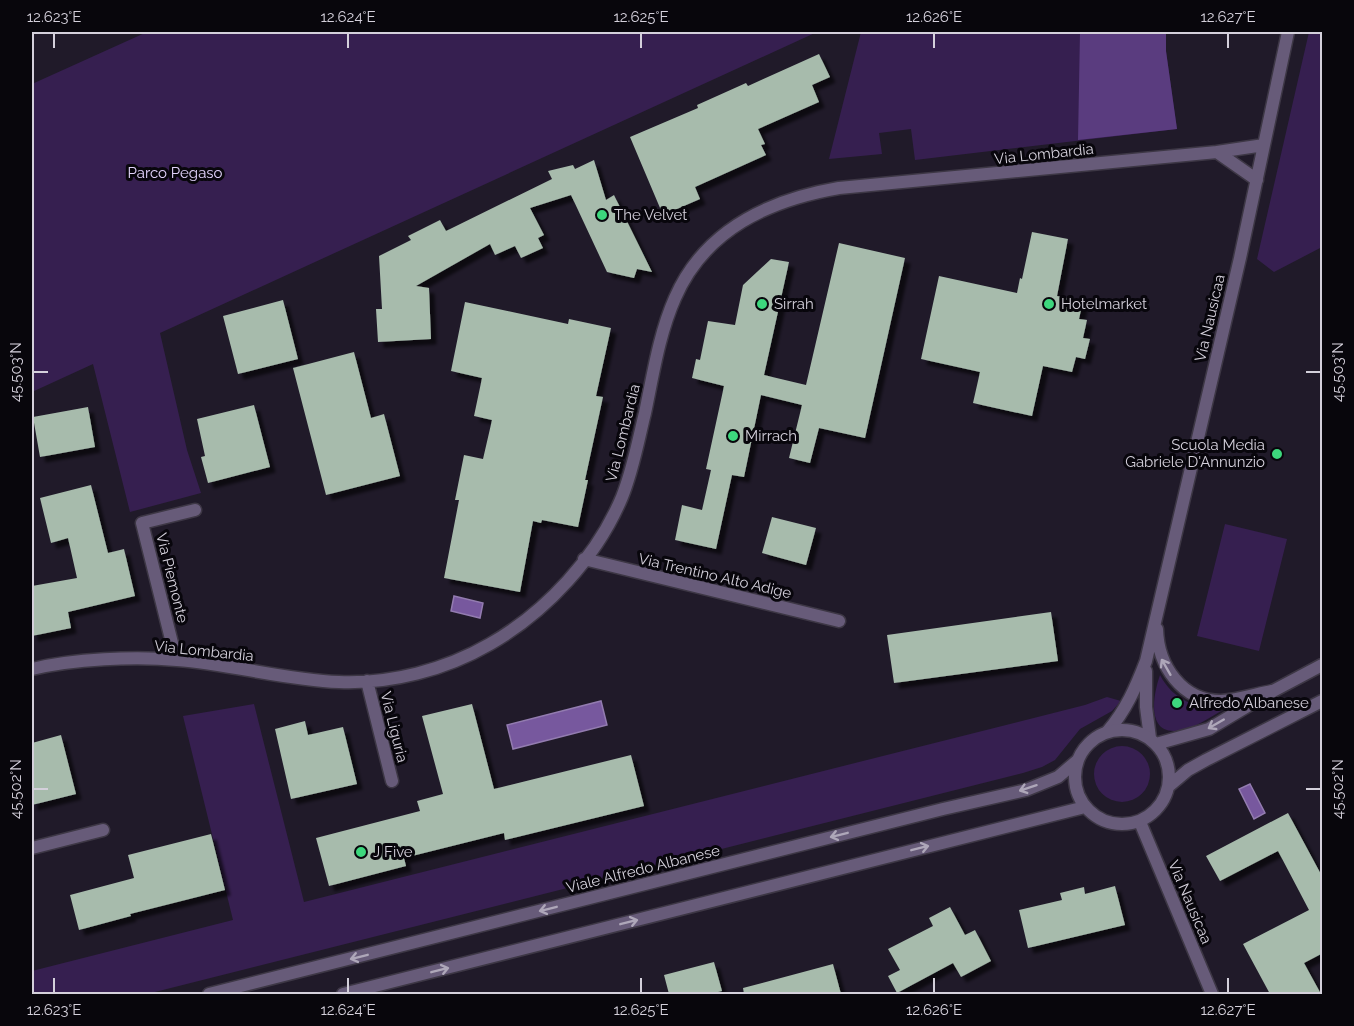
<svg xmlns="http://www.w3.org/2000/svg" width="1354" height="1026" font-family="Raleway,sans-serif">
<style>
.green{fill:#361f50}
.forest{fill:#5a3c7f}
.water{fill:#77589e;stroke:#937cb0;stroke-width:1.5}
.building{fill:#a7bbac;filter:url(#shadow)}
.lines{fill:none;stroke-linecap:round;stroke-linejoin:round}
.minor-casing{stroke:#3d3745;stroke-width:15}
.tertiary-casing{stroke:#3d3745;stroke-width:15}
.minor{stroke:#675b79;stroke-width:12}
.tertiary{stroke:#675b79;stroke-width:12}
.oneway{stroke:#aea7b9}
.ticks{fill:none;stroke:#d4d0db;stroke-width:2}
.poi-dot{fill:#3dd77d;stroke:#08060c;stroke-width:2}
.labels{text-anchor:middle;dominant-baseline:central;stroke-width:6;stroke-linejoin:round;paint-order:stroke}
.street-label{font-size:15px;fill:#d4d0db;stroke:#08060c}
.park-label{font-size:15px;fill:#e1d2fa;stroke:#08060c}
.poi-label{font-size:15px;fill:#d4d0db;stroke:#08060c;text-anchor:start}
.neatline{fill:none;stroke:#d4d0db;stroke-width:2}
.ticks-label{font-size:15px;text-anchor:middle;fill:#d4d0db}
</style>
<defs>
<filter id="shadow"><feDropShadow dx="5.5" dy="5.5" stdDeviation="1.5" flood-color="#0009"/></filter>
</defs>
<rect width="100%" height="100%" fill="#201a29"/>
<path class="green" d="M147,32h670l-657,301 27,117 14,43 -71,19 -37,-148 -61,28v-308z
M861,32h305v19l11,78 -262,31 -4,-31 -32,4 3,21 -53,5z
M1309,32h13v215l-48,25 -17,-13z
M1225,524l62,15 -28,112 -62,-15z
M1160,675c14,26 34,31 61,36 -12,7 -25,16 -39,19 -37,8 -29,-35 -22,-55z
M1107,697l14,4 -9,10 -32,18 -25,31 -13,7 -19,6 -876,221h-115v-23l201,-51 -50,-204 71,-12 50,198 781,-197z
M1094 774a28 28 0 1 1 56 0a28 28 0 1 1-56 0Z"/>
<path class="forest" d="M1080,32h86v19l11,78 -99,11z"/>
<path class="water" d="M454,596l29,7 -3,15 -29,-7z
M601,701l6,24 -94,24 -6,-24z
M1250,784l15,29 -11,6 -15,-30z"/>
<path class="building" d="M819,54l11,23 -18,8 7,17 -61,27 7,15 -4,1 5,10 -71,32 5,12 -37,16 -33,-78 68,-29 -1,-3 49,-22 2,3z
M594,160l12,40 8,-5 38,77 -15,-3 -3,9 -27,-6 -36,-77 -41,13 14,27 -6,3 5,10 -22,10 -6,-12 -20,9 -5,-11 -74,42 13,2 2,51 -53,3 -2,-33h6l-3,-53 32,-16 -3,-4 32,-16 6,11 106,-52 -4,-8 25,-6 2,4z
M1032,232l36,7 -11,57 26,5 -4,18 8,1 -4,18 7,1 -5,20 -9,-2 -4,15 -29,-6 -11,50 -59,-13 7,-31 -59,-13 18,-83 78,17 3,-15 2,1z
M839,243l66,15 -40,180 -46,-10 -9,35 -21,-5 13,-53 -41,-10 -17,82 -12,-2 -16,74 -41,-9 7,-35 20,5 9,-40 -5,-1 18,-83 -32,-8 4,-19 4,1 8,-39 27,4 8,-40 28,-26 18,3 -25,113 42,10z
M283,300l15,59 -60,15 -15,-58z
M465,302l103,22 1,-5 42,9 -15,68 7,1 -18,83h3l-10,47 -36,-7 -1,3 -8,-2 -13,71 -76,-14 15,-78h-4l9,-45 19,4 9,-39 -18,-4 8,-38 -31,-7z
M354,352l17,66 13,-4 16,62 -74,19 -33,-127z
M254,405l16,62 -62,16 -7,-26 4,-1 -8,-37z
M88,407l7,40 -55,10 -7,-40z
M91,485l17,68 16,-4 11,47 -67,16 3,16 -39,8v-50l45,-8 -9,-40 -17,5 -11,-45z
M772,517l44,11 -10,37 -44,-12z
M1051,612l7,49 -164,22 -7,-48z
M472,704l22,85 137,-34 13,51 -139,34 -1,-7 -100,25 2,8 -77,20 -13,-48 104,-27 -3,-10 26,-7 -21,-78z
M305,721l3,14 35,-8 14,57 -66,15 -16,-70z
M61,735l15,59 -44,11v-62z
M1288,813l35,65v75l-19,10 17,31h-51l-27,-50 66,-34 -31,-59 -58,30 -14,-25z
M211,834l14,56 -95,24 1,2 -52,14 -9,-35 64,-17 -6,-23z
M1115,886l10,39 -97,23 -9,-38 43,-10 -2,-7 24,-6 1,7z
M950,907l15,28 10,-5 16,31 -30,16 -8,-14 -56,30 -9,-17 12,-6 -12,-21 45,-23 -4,-8z
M714,962l8,29 -12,3h-41l-5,-19z
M833,964l8,30h-97l-1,-6z"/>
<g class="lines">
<defs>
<path id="minor" d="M1217,152l40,28
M584,559l255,62
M1157,629c1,37 25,72 64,72 17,-1 35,-7 51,-10
M176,659l-34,-136 53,-13
M32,669c41,-10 103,-13 145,-9 54,4 108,20 162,22 52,2 106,-12 151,-38 56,-32 107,-87 132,-147 11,-27 16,-56 23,-84 8,-38 14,-79 30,-115 30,-69 94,-98 164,-110l378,-36 47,-7
M1146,671v36l4,31
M367,681l25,100
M1108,731c18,-21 28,-44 38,-70l94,-403 48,-226
M1140,822l72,172
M32,848l71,-18"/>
<path id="tertiary" d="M1075 777a47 47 0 1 1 94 0a47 47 0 1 1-94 0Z
M1156,744l53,-15 64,-38 49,-26
M1169,786l19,-16 18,-10 116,-59
M209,994l734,-185 83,-19 32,-13 20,-17
M343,994l742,-187"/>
</defs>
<use href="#minor" class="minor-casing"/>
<use href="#tertiary" class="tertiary-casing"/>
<use href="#minor" class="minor"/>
<use href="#tertiary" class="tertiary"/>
</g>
<defs><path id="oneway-shaft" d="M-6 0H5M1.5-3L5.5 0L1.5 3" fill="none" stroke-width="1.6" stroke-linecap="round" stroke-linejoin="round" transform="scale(1.5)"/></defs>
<g class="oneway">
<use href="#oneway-shaft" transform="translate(1166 667) rotate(-120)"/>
<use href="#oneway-shaft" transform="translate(1216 724) rotate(150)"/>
<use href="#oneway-shaft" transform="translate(1028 788) rotate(162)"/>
<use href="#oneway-shaft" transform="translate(839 835) rotate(166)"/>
<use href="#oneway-shaft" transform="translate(920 848) rotate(-14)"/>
<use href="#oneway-shaft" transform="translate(548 909) rotate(166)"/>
<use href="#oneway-shaft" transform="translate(629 922) rotate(-14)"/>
<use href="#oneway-shaft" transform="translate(359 957) rotate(166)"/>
<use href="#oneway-shaft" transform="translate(440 970) rotate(-14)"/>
</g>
<path class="ticks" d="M54,33v15M348,33v15M641,33v15M934,33v15M1228,33v15M33,372h15M1306,372h15M33,789h15M1306,789h15M54,978v15M348,978v15M641,978v15M934,978v15M1228,978v15"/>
<g class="poi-dot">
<circle cx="602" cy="215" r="6"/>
<circle cx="762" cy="304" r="6"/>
<circle cx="1049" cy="304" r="6"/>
<circle cx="733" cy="436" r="6"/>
<circle cx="1277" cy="454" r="6"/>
<circle cx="1177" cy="703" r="6"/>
<circle cx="361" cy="852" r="6"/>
</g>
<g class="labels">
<g class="street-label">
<text transform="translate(1044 154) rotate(-6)">Via Lombardia</text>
<text transform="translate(1210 318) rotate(-77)">Via Nausicaa</text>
<text transform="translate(623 433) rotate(-76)">Via Lombardia</text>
<text transform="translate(715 576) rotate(13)">Via Trentino Alto Adige</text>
<text transform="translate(172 578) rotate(76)">Via Piemonte</text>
<text transform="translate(204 651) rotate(6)">Via Lombardia</text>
<text transform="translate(394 727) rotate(76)">Via Liguria</text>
<text transform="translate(643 869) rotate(-14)">Viale Alfredo Albanese</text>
<text transform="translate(1190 902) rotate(67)">Via Nausicaa</text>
</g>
<g class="park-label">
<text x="175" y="173">Parco Pegaso</text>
</g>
<g class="poi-label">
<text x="614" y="215">The Velvet</text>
<text x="774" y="304">Sirrah</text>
<text x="1061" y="304">Hotelmarket</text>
<text x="745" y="436">Mirrach</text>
<text x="1265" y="445" text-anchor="end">Scuola Media<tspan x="1265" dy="17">Gabriele D'Annunzio</tspan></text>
<text x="1189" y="703">Alfredo Albanese</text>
<text x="373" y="852">J Five</text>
</g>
</g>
<rect width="1354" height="1026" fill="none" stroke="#08060c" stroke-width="66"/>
<rect x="33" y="33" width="1288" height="960" class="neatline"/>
<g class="ticks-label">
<text x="54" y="22">12.623°E</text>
<text x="348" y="22">12.624°E</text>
<text x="641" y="22">12.625°E</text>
<text x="934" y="22">12.626°E</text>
<text x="1228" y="22">12.627°E</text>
<text transform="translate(16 372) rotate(-90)" y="5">45.503°N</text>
<text transform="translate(1338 372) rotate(-90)" y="5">45.503°N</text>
<text transform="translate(16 789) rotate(-90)" y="5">45.502°N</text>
<text transform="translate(1338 789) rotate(-90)" y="5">45.502°N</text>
<text x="54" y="1015">12.623°E</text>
<text x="348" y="1015">12.624°E</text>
<text x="641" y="1015">12.625°E</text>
<text x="934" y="1015">12.626°E</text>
<text x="1228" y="1015">12.627°E</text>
</g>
</svg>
